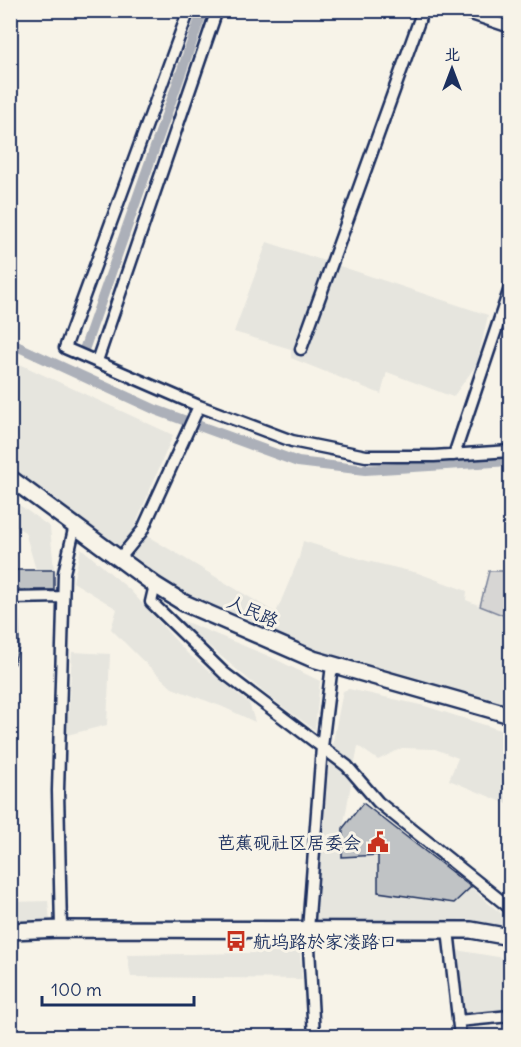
<svg xmlns="http://www.w3.org/2000/svg" width="521" height="1047" font-family="Delius,'LXGW WenKai TC',sans-serif">
<style>
.built{fill:#e6e5de}
.green{fill:#d7d6d4;stroke:#798299;stroke-width:1.5}
.lines{fill:none;stroke-linecap:round;stroke-linejoin:round}
.canal{stroke:#acb0b9;stroke-width:10}
.building{fill:#c0c3c5;stroke:#1b2f5e;stroke-width:1.5}
.street-casing{stroke:#1b2f5e;stroke-width:15}
.secondary-casing{stroke:#1b2f5e;stroke-width:20}
.street{stroke:#f7f3e8;stroke-width:10}
.secondary{stroke:#f7f3e8;stroke-width:15}
.labels{text-anchor:middle;dominant-baseline:central;stroke-width:6;stroke-linejoin:round;paint-order:stroke}
.street-label{font-size:18px;fill:#1b2f5e;stroke:#f7f3e8}
.poi-label{font-size:18px;fill:#1b2f5e;stroke:#f7f3e8;text-anchor:end}
</style>
<rect width="100%" height="100%" fill="#f7f3e8"/>
<filter id="ink" filterUnits="userSpaceOnUse"><feTurbulence type="fractalNoise" baseFrequency=".0167" numOctaves="2"/><feDisplacementMap in="SourceGraphic" scale="12" xChannelSelector="R" yChannelSelector="G"/><feConvolveMatrix kernelMatrix="1 2 1 2 8 2 1 2 1" color-interpolation-filters="sRGB"/></filter>
<g filter="url(#ink)">
<path class="built" d="M267,242l221,73 -11,49 -24,33 -66,-25 -6,22 -90,-36v-9l-57,-17z
M11,360l162,75 -39,93 142,85 23,-55 4,-17 64,20 51,12 49,18 -1,9 44,18v90l-181,-51 -140,-60 -33,-18 -39,-33 -106,-75z
M11,499l39,28 4,43h-18l-11,-38 -14,-8z
M81,548l49,42 57,63 62,50 6,19 -32,-15 -51,-19 -32,-30 -29,-29 6,-20 -44,-27z
M174,617l97,40 49,24 -5,49 -43,-31z
M72,652l38,2 -3,71 -40,10z
M349,689l76,17 85,27v72l-61,-25 9,-22 -23,-9 -33,-1 -24,12 -20,-14 -15,82 -1,29 36,-2v37l76,11 17,-16 17,16 22,17v10l-32,-7 -89,1 -73,-2 13,-160 14,-71z
M48,901l2,20 -39,2v-21z
M456,950l54,9v51l-47,5z
M300,952l2,27 -171,-2 -4,-22z
M510,1026v10h-44v-6z"/>
<path class="green" d="M489,571h21v47l-30,-12z"/>
<g class="lines">
<path class="canal" d="M10,343l146,67 142,52 67,8 145,-9
M85,347l118,-337"/>
</g>
<path class="building" d="M10,570h44v20h-44z
M10,605h8l1,43 -7,20z
M363,803l108,84 -17,16 -76,-11v-37l-36,2 1,-29z"/>
<g class="lines">
<defs>
<path id="street" d="M189,10l-124,338 134,58 93,35 74,15h68l76,-5
M459,10l51,17
M301,349l122,-339
M97,361l120,-351
M454,455l56,-167
M120,558l22,-27 57,-125
M155,585l-4,17 73,71 123,93 31,36 132,106
M10,598l53,-1
M61,929l-3,-138 6,-218 11,-48
M448,930l12,106
M458,1021l52,-5
M314,1036l-6,-106 14,-183 10,-82"/>
<path id="secondary" d="M10,478l145,107 29,18 129,56 197,56
M10,931l51,-2 410,1 39,7"/>
</defs>
<use href="#street" class="street-casing"/>
<use href="#secondary" class="secondary-casing"/>
<use href="#street" class="street"/>
<use href="#secondary" class="secondary"/>
</g>
</g>
<defs>
<symbol id="civic-bare" viewBox="-9 -9 18 18"><path d="M-.6-6.5H3V-4.5H.6V-3L4-1V1h2V6H-6V1h2V-1L-.6-3ZM-1.2 2.5V6h2.4V2.5Z" fill="#c8321e" stroke="#f7f3e8" stroke-width="2.5" paint-order="stroke"/></symbol>
<symbol id="bus-bare" viewBox="-9 -9 18 18"><path d="M-5-6H5V4H4V6H2V4H-2V6H-4V4H-5ZM-3.5-4V0h7V-4ZM-3.5 1.2v1.5H-2V1.2ZM2 1.2v1.5H3.5V1.2Z" fill="#c8321e" stroke="#f7f3e8" stroke-width="2.5" paint-order="stroke"/></symbol>
</defs>
<g fill-rule="evenodd">
<use href="#civic-bare" x="363" y="827" width="30" height="30"/>
<use href="#bus-bare" x="221" y="926" width="30" height="30"/>
</g>
<g class="labels">
<g class="street-label">
<text transform="translate(253 611) rotate(24)">人民路</text>
</g>
<g class="poi-label">
<text x="361" y="842">芭蕉砚社区居委会</text>
<text x="253" y="941" text-anchor="start">航坞路於家溇路口</text>
</g>
</g>
<rect width="521" height="1047" fill="none" stroke="#f7f3e8" stroke-width="36"/>
<rect x="18" y="18" width="485" height="1011" fill="none" stroke="#1b2f5e" stroke-width="2" filter="url(#ink)"/>
<g transform="translate(452 69)" stroke="#f7f3e8" stroke-width="4.5" paint-order="stroke">
<path d="M0-4.5L10 22L0 15L-10 22Z" fill="#1b2f5e"/>
<text y="-9" font-size="16" font-weight="bold" text-anchor="middle" fill="#1b2f5e">北</text>
</g>
<path d="M42 996v9h152v-9" fill="none" stroke="#1b2f5e" stroke-width="3"/>
<text x="51" y="996" font-size="18" fill="#1b2f5e" stroke="#f7f3e8" stroke-width="4.5" paint-order="stroke">100 m</text>
</svg>
